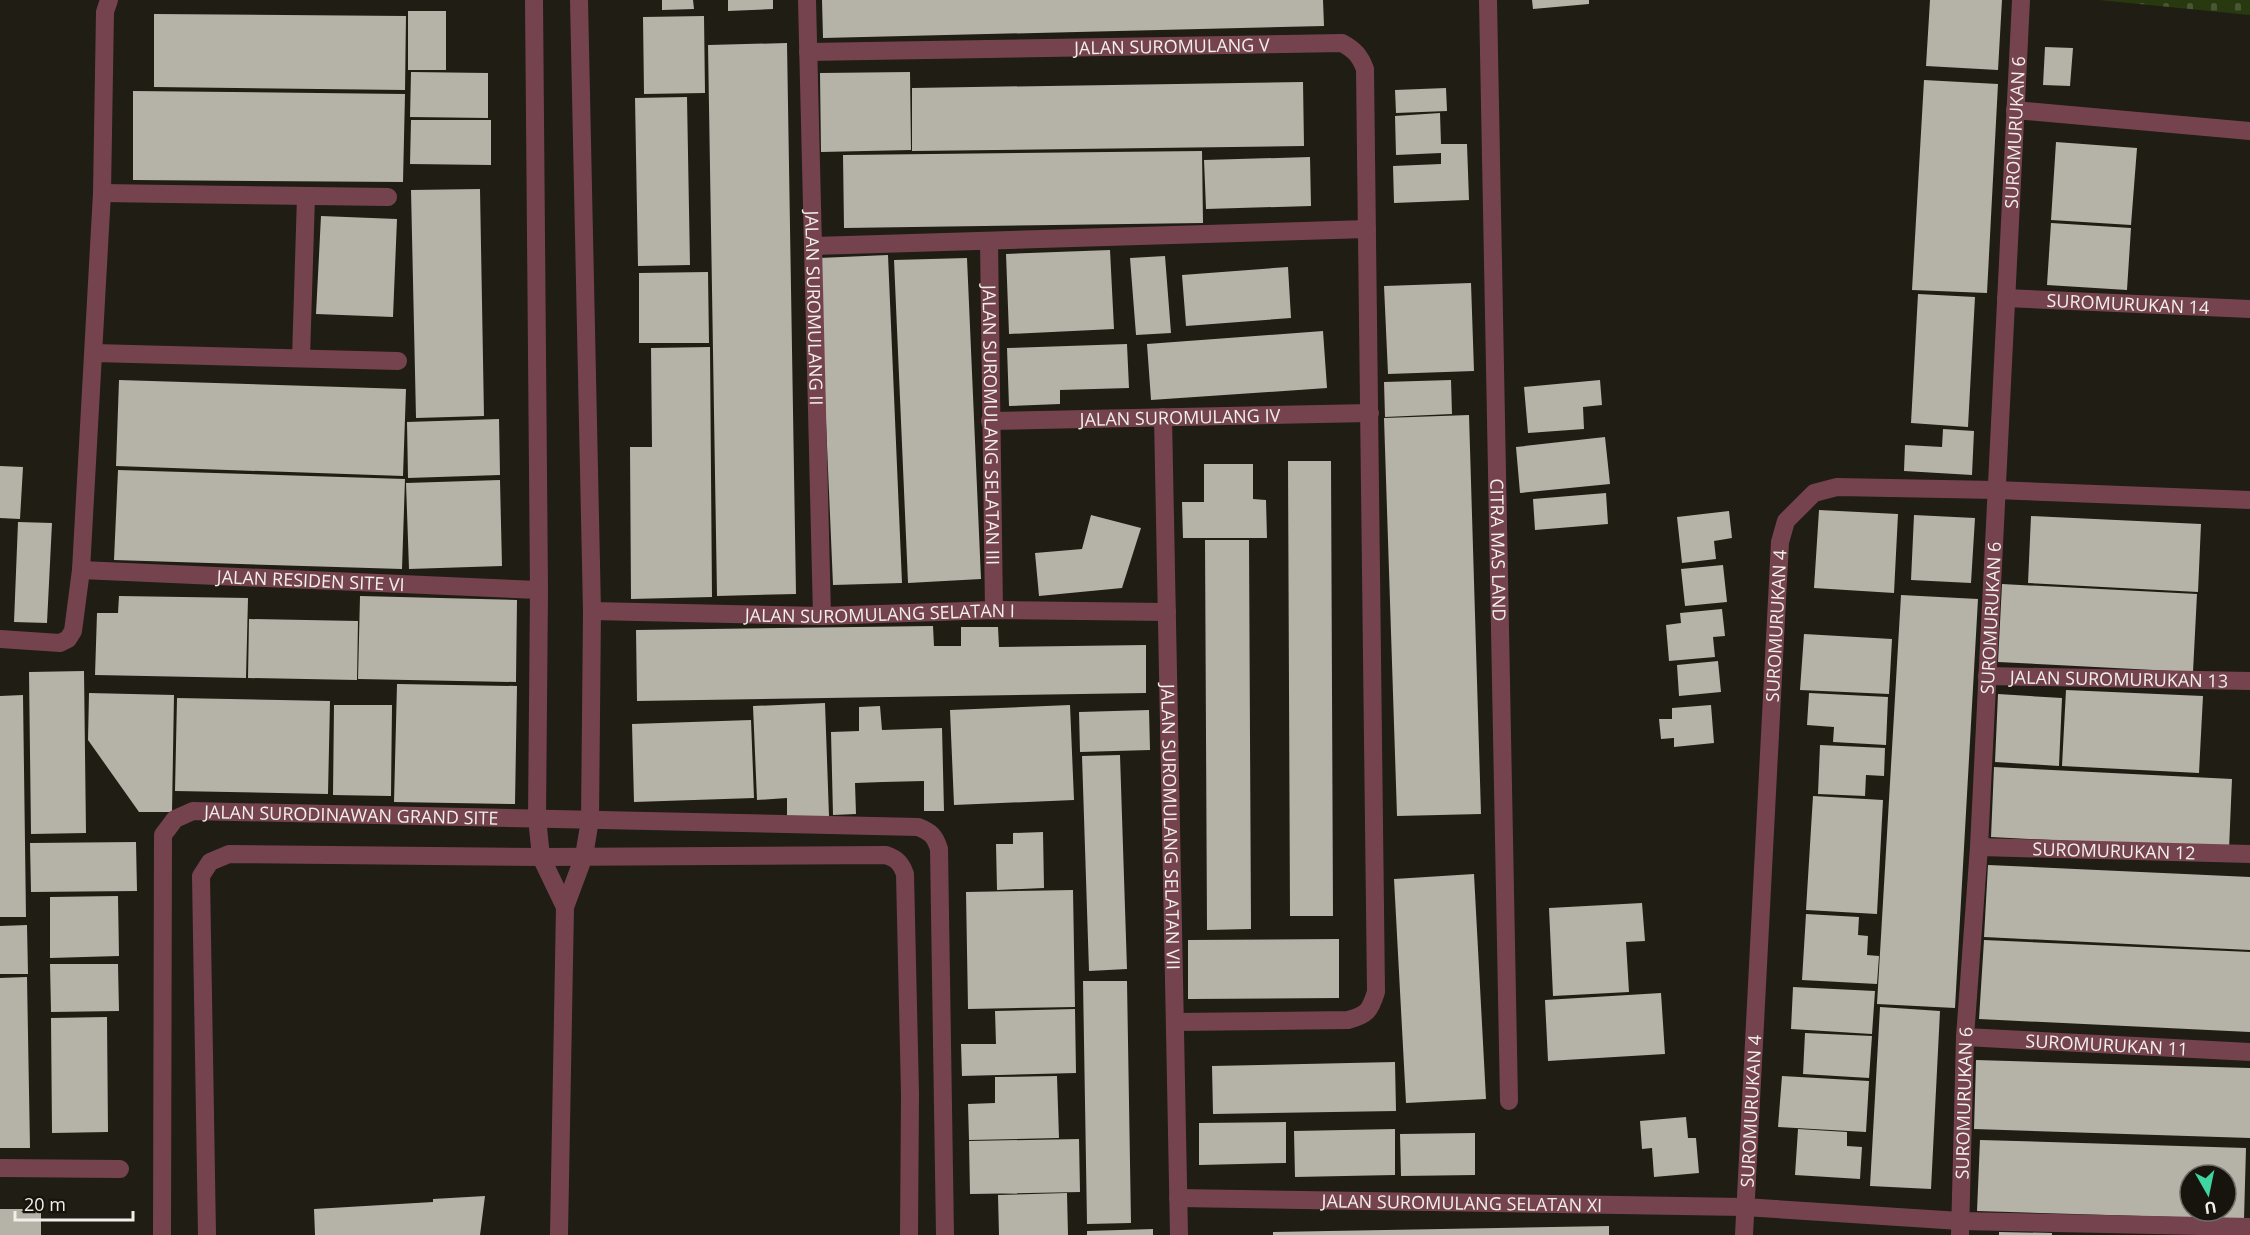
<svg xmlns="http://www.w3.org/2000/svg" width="2250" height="1235" font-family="'Open Sans',sans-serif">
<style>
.cemetery{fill:url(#cemetery-stones)}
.building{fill:#b5b2a8;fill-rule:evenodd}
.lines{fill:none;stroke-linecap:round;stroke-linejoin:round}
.minor{stroke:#75434e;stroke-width:18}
.labels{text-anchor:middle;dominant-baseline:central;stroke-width:6;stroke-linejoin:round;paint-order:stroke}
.street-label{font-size:18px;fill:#f0efe9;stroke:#16140c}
</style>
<defs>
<pattern id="cemetery-stones" width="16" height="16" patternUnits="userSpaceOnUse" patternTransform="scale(1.5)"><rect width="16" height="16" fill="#283910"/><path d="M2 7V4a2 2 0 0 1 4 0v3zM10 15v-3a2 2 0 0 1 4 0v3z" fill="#485633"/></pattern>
</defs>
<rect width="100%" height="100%" fill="#1f1d14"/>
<path class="cemetery" d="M2099,0h151v15z"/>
<path class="building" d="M662,0h31l1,9 -32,1z
M728,0h45v9l-45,2z
M822,0h501l1,26 -501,12z
M1532,0h57v4l-56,5z
M1930,0h72l-4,70 -72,-4z
M408,11h38v59h-38z
M154,14l252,2 -1,74 -251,-3z
M704,16l1,77 -61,1 -1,-77z
M787,43l9,551 -79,2 -9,-551z
M2045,47l28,1 -3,38 -27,-1z
M411,72l77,1v45l-78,-1z
M910,72l1,78 -90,2 -1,-79z
M1924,80l74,4 -11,209 -75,-3z
M1303,82l1,64 -392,5v-63z
M1446,88l1,23 -51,2 -1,-23z
M133,91l272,3 -2,88 -270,-2z
M687,97l3,168 -52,1 -3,-168z
M1440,113l1,31h26l2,56 -75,3 -1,-37 48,-2v-11l-45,2 -1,-39z
M411,120h80v45l-81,-1z
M2056,142l81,6 -6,77 -80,-5z
M1202,151l1,72 -359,5 -1,-73z
M1310,157l1,49 -105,3 -2,-49z
M480,189l4,227 -68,2 -5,-228z
M321,216l76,3 -4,98 -77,-3z
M2051,223l80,5 -4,62 -80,-5z
M1110,250l4,79 -105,5 -3,-80z
M888,255l14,328 -69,2 -14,-327z
M1165,256l6,77 -35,2 -6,-77z
M967,258l14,321 -73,4 -14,-323z
M1288,267l3,51 -105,8 -4,-51z
M708,272l1,71h-70v-70z
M1471,283l3,88 -86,3 -4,-88z
M1918,294l57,3 -7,130 -57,-4z
M1323,331l4,57 -176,12 -4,-56z
M1127,344l2,44 -69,2v14l-51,2 -2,-58z
M710,347l2,250 -81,2 -1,-152h22l-1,-99z
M119,380l287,9 -3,87 -287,-10z
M1451,380l1,34 -67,3 -1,-35z
M1600,380l2,25 -19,2 1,22 -56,4 -4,-46z
M1469,415l12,399 -84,2 -13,-398z
M499,419l1,56 -92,3 -1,-56z
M1943,429l31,2 -2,44 -68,-4 1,-26 37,2z
M1605,437l5,47 -90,9 -4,-46z
M1288,461h43l2,455h-43z
M1204,464h49v35l13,1 1,38h-84l-1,-36h22z
M0,466l23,1 -3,52 -20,-1z
M118,470l287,9 -3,90 -288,-9z
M500,480l2,86 -93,3 -3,-86z
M1606,493l2,31 -73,6 -2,-31z
M1819,510l79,4 -4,79 -80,-5z
M1729,511l3,27 -18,3 2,18 -34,4 -5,-46z
M1091,515l50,13 -19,60 -83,8 -4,-43 47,-4z
M1914,515l61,3 -4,65 -60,-3z
M2031,516l170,8 -3,68 -170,-9z
M18,522l34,1 -5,100 -33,-1z
M1205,540h44l2,389 -44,1z
M1723,565l4,37 -42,4 -4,-37z
M2002,584l195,10 -4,78 -195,-10z
M1901,595l77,4 -23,409 -78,-4z
M119,596l129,2 -2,80 -151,-3 2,-62h21z
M360,596l157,4 -1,82 -158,-3z
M1722,609l3,27 -12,1 2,20 -46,4 -3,-36 15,-2 -1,-10z
M249,619l109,2 -1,59 -109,-2z
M933,626l1,20h27v-19h37l1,20 147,-2v48l-509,8 -1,-71z
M1804,634l88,5 -3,55 -89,-4z
M1718,661l3,31 -42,4 -2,-31z
M84,671l2,162 -55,1 -2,-162z
M397,684l120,2 -2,118 -121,-2z
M2066,690l137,6 -4,77 -137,-7z
M89,693l85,2 -2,117h-33l-51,-72z
M1809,693l79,4 -2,48 -53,-3 1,-15 -27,-2z
M1998,694l64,4 -3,68 -64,-4z
M23,695l3,222h-26v-221z
M177,698l153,3 -2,93 -153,-3z
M825,703l4,113 -42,1v-19l-30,2 -4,-94z
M334,705h58l-1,91 -58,-1z
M1070,705l4,95 -120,5 -4,-95z
M1711,705l3,38 -40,4v-9l-13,1 -2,-20h13v-11z
M880,706l2,24 60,-2 2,83h-20v-30l-41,1 -28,1 1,31 -23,1 -2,-83 28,-1v-24z
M1149,710l1,40 -70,2 -1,-40z
M751,720l3,78 -120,4 -2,-78z
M1820,745l65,3 -1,28 -18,-1 -1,21 -47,-2z
M1120,755l7,214 -38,2 -7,-215z
M1994,767l238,12 -3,70 -238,-12z
M1813,796l70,4 -6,114 -71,-4z
M1043,832l1,56 -47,2 -1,-46h17v-11z
M136,842l1,49 -106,1 -1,-49z
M1988,865l262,12v73l-266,-13z
M1474,874l12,225 -80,4 -12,-224z
M1073,890l2,117 -107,2 -2,-117z
M118,896l1,60 -69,2v-61z
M1642,903l3,38 -19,1 3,50 -76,4 -4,-88z
M1806,914l53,3 -1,18 10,1 -1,19 12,1 -2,28 -75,-4z
M27,925l1,49h-28v-48z
M1339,939v59l-151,1v-59z
M1984,940l266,12v80l-271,-13z
M50,964h68l1,47 -68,1z
M27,977l3,171h-30v-170z
M1083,981h44l4,242 -44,1z
M1793,987l82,4 -3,43 -81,-5z
M1661,993l4,61 -117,7 -3,-61z
M1880,1007l60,4 -9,178 -61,-3z
M1075,1009l1,64 -114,3 -1,-32h35l-1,-33z
M107,1017l1,115 -56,1 -1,-115z
M1805,1033l67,3 -3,42 -66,-4z
M1976,1060l274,8v70l-276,-9z
M1395,1062l1,49 -183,3 -1,-48z
M1057,1076l2,62 -90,2 -1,-36 27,-1v-26z
M1782,1076l87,5 -3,51 -88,-5z
M1686,1117l2,21h8l3,35 -45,4 -2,-29 -10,1 -2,-28z
M1286,1122v41l-87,2v-42z
M1395,1129v46l-100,2 -1,-46z
M1798,1129l49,3v14l15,1 -2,32 -65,-4z
M1475,1133v42l-74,1 -1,-42z
M1079,1139l1,53 -110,2 -1,-53z
M1980,1140l266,8 -2,71 -267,-8zM2190,1175h36v36h-36z
M1067,1193l1,42h-69l-1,-40z
M485,1196l-5,39h-165l-1,-26 119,-7v-3z
M0,1209h41v26h-41z
M1609,1226v9h-336v-3z
M1153,1229v6h-66v-4z
M1999,1232l53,1v2h-53z"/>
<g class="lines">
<g class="minor">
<path d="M534,0l5,590 -2,228 4,39 24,50"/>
<path id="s1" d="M807,0l15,616"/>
<path id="s2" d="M1488,0l21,1101"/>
<path id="s3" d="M808,52l534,-9c13,7 18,13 23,26l11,923c-6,19 -9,23 -28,28l-173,2"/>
<path d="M2015,110l235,21"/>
<path d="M102,193l286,4"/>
<path id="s4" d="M989,241l5,369"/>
<path d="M814,246l553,-17"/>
<path id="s5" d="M2006,298l244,11"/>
<path d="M94,353l304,8"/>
<path d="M301,358l5,-162"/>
<path id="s6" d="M1163,417l16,818"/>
<path id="s7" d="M990,421l380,-8"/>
<path id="s8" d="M81,570l458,20"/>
<path id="s9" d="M592,611l230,5 172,-6 173,2"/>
<path d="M0,639l60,4 8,-4 5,-8 8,-61 21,-377 3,-181 4,-12"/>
<path id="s10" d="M1987,676l263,5"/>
<path id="s11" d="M1979,847l271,7"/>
<path id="s12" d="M1965,1037l285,15"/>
<path d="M0,1168l120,1"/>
<path id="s13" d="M1178,1198l566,9 216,14 290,6"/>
<path id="s14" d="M162,1235l1,-400 12,-16 18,-8 725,16c13,5 17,9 21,22l6,386"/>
<path d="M207,1235l-6,-359 9,-14 19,-8 312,3 345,-2c11,4 15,8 19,19l5,220 -1,141"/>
<path d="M559,1235l6,-328 19,-51 6,-36 2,-209 -13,-611"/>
<path id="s15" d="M1744,1235l36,-693 6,-21 28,-28 23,-6 159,3 254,10"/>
<path id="s16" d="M1960,1235l5,-198 14,-190 42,-847"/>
</g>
</g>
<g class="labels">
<g class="street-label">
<text stroke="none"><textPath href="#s3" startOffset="364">JALAN SUROMULANG V</textPath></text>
<text stroke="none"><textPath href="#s16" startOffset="1104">SUROMURUKAN 6</textPath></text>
<text stroke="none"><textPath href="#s5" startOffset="122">SUROMURUKAN 14</textPath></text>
<text stroke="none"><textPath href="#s1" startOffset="308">JALAN SUROMULANG II</textPath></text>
<text stroke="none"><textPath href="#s7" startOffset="190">JALAN SUROMULANG IV</textPath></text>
<text stroke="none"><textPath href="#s4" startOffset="184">JALAN SUROMULANG SELATAN III</textPath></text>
<text stroke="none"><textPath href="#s2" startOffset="550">CITRA MAS LAND</textPath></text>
<text stroke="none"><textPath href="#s8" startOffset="230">JALAN RESIDEN SITE VI</textPath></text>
<text stroke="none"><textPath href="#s9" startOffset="288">JALAN SUROMULANG SELATAN I</textPath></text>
<text stroke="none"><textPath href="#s16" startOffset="618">SUROMURUKAN 6</textPath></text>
<text stroke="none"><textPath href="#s15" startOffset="610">SUROMURUKAN 4</textPath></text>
<text stroke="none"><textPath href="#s10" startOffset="132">JALAN SUROMURUKAN 13</textPath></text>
<text stroke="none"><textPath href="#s14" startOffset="598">JALAN SURODINAWAN GRAND SITE</textPath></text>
<text stroke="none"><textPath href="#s6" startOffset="410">JALAN SUROMULANG SELATAN VII</textPath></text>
<text stroke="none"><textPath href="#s11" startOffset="135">SUROMURUKAN 12</textPath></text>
<text stroke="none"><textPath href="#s12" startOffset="142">SUROMURUKAN 11</textPath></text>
<text stroke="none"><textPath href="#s16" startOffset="132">SUROMURUKAN 6</textPath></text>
<text stroke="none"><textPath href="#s15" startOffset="124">SUROMURUKAN 4</textPath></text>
<text stroke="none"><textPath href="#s13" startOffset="284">JALAN SUROMULANG SELATAN XI</textPath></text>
</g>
</g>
<g transform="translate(2208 1193) rotate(171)"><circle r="28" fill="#16140c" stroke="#6d6c64" stroke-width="1.5"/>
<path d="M0-4.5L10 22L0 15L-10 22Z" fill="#40d4a2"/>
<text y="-9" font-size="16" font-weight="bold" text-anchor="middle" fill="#f0efe9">U</text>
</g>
<path d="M15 1211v9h118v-9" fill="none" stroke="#f0efe9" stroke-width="3"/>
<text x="24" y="1211" font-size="18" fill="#f0efe9" stroke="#16140c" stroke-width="4.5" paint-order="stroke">20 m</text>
</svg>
